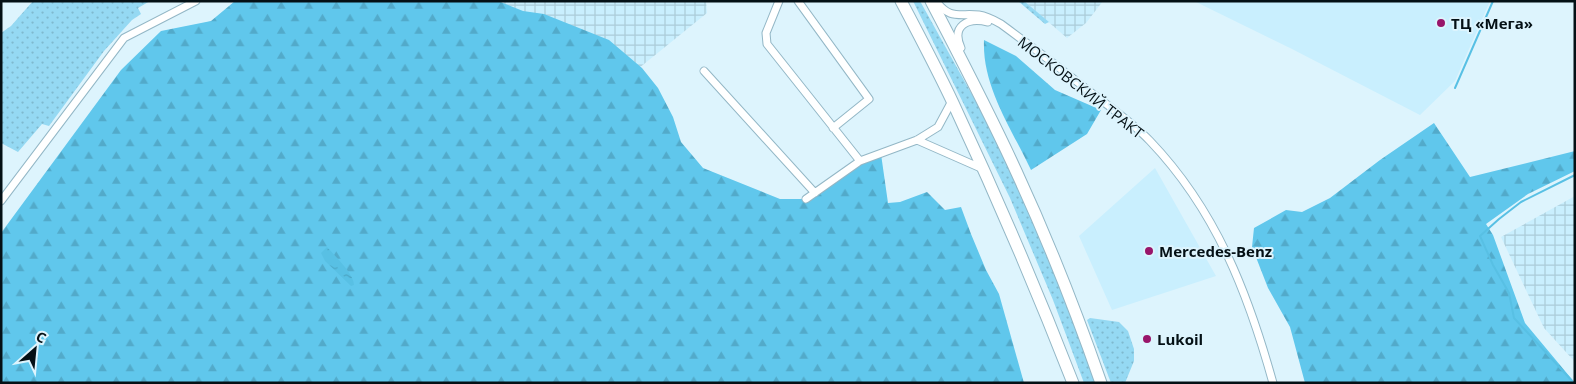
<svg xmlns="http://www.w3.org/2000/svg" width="1576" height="384" font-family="'Open Sans',sans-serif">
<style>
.built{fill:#c9effe}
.industrial{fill:url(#industrial-grid)}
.grass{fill:url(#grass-dots)}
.forest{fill:url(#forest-firs)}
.water{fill:url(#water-ripples)}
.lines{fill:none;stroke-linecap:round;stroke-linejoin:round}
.stream{stroke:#58c0e4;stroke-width:2}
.street-casing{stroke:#93b7c6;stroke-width:9}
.primary-casing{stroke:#93b7c6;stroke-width:13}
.street{stroke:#fff;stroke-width:7}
.primary{stroke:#fff;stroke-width:11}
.poi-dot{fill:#98156a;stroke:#ddf4fd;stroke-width:2}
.labels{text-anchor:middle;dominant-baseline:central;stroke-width:4;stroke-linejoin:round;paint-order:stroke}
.poi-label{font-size:15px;font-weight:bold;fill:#041015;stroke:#ddf4fd;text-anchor:start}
.street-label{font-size:15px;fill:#041015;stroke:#ddf4fd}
</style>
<defs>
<pattern id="industrial-grid" width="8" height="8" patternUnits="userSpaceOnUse" patternTransform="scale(1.25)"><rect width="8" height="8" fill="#c9effe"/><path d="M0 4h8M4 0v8" fill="none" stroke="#abccd9"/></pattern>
<pattern id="grass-dots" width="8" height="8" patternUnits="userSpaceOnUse" patternTransform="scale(1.25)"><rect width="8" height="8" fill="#95d9f3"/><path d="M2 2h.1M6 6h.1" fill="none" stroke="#7fb9cf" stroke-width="1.8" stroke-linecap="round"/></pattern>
<pattern id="forest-firs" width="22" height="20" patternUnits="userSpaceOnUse" patternTransform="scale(1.25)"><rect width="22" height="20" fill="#60c7ec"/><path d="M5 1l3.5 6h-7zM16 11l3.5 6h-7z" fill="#52aaca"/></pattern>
<pattern id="water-ripples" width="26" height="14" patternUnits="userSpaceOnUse" patternTransform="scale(1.25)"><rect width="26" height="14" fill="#58c0e4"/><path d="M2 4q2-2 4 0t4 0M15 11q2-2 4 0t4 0" fill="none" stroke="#4ba4c3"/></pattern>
</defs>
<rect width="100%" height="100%" fill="#ddf4fd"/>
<path class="built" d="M1194,1h296l-35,80 -35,34 -128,-66z
M1155,168l61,108 -104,34 -33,-74z"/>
<path class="industrial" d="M466,1h240l1,12 -79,64z
M1024,1h79l-17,22 -19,15z
M1575,196v166l-31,-34 -43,-91z"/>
<path class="grass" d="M33,1h117l-12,7 3,6 -9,6 -28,31 -55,75 -7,-2 -24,28 -17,-9v-110l10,-7z
M913,1h7l65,117 36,75 51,123 23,67h-11l-31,-83 -43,-102z
M1018,1h6l25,21 -4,2z
M1090,318l29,4 9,9 6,18v12l-9,22h-14l-24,-63z"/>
<path class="forest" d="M235,1h263l25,10 21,3 65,26 33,28 16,20 15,29 8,25 22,26 77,31h26l54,-38 21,-7 7,49 12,-1 27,-10 18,18 16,-3 10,27 15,36 13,24 25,89h-1023v-150l120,-163 40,-39 50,-10z
M984,40l32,16 39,34 46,20 -14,24 -56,36c-19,-41 -49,-83 -47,-130z
M1434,123l36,54 105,-26v20l-47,23 -42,30 7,11 32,88 50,60h-270l-15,-56 -22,-39 -16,-41 2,-19 32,-18 16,2 28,-14 50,-38z"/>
<path class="water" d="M327,247c8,9 27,27 27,38l-3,1 -26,-25 -4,-8z"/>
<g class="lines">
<path class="stream" d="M1455,88l38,-87
M1574,383l-60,-65 -5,-25 -16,-28 -13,-29 19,-17 22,-17 54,-27"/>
<defs>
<path id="street" d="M779,1l-13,32 1,11 93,117
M798,1l71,98 -36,29
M936,1c14,19 23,12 43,14 8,1 15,5 22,9 30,22 59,44 88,67 21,16 43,31 61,50 66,69 98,152 123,242
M961,48c-10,-22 6,-31 27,-26
M704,71l111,122
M917,140l66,29
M806,199l54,-38 57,-21 21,-13 14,-26
M1,201l123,-163 72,-37"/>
<path id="primary" d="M901,1c18,34 36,68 52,102 43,92 83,185 120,280
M931,1c29,56 59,113 85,170 32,69 60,140 85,212"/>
</defs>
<use href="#street" class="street-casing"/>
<use href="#primary" class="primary-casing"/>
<use href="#street" class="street"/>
<use href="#primary" class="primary"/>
</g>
<g class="poi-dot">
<circle cx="1441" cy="23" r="5"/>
<circle cx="1149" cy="251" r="5"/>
<circle cx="1147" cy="339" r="5"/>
</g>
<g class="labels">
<g class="poi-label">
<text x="1451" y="23">ТЦ «Мега»</text>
<text x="1159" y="251">Mercedes-Benz</text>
<text x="1157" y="339">Lukoil</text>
</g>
<g class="street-label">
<text transform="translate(1081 87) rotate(38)">МОСКОВСКИЙ ТРАКТ</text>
</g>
</g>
<rect width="1576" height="384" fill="none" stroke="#041015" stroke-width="5"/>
<g transform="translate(35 349) rotate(27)" stroke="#ddf4fd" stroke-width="4" paint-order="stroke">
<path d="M0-4L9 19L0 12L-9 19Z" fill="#041015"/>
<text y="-8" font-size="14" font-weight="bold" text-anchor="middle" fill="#041015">С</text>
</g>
</svg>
